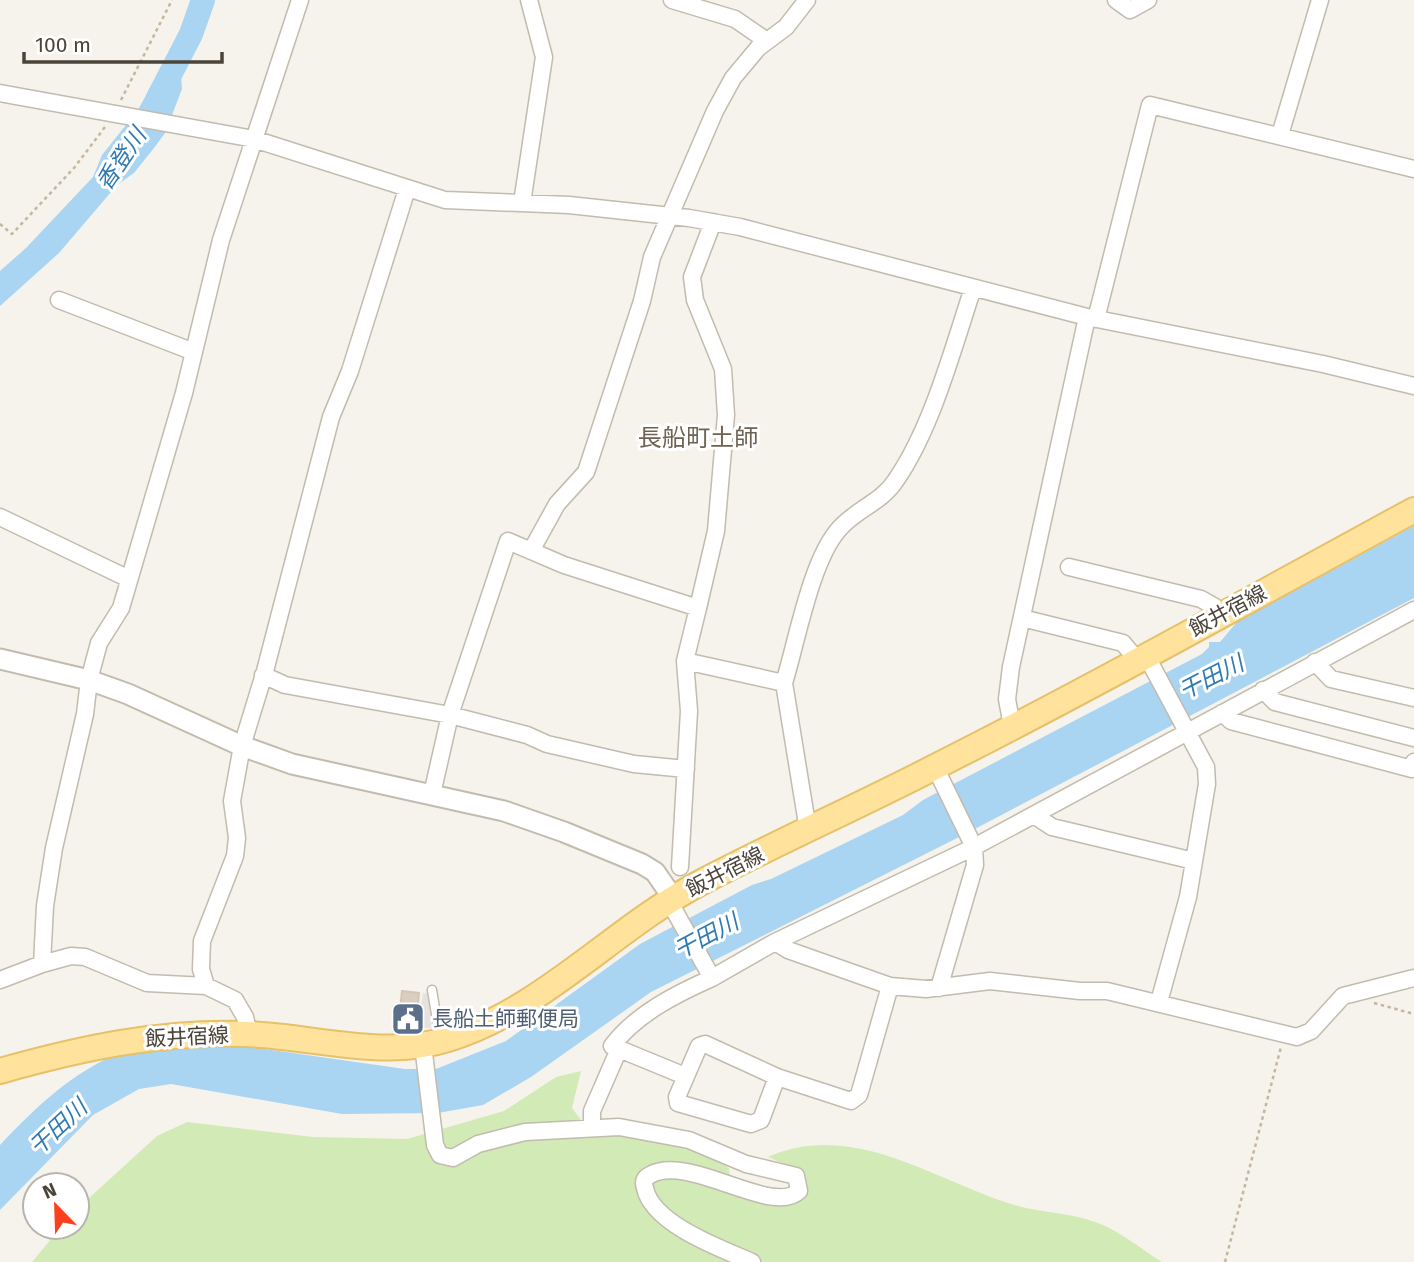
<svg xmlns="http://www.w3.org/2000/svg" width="1414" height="1262" font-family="'Fira Sans','Noto Sans JP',sans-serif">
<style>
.green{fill:#d2eab5}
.parking{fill:#e5e3e0}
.water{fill:#a9d4f2}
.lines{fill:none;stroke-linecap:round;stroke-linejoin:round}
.river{stroke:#a9d4f2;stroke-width:24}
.building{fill:#d8cfc1;stroke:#d3c7b4;stroke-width:2}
.service-casing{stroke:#c2bbae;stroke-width:11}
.minor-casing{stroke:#c2bbae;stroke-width:19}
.tertiary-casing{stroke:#c2bbae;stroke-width:23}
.primary-casing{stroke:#e6c16a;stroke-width:28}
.path{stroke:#c4b79f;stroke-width:2.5;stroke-dasharray:3.5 3.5;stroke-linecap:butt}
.service{stroke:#fff;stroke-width:8}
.minor{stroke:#fff;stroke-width:16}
.tertiary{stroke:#fff;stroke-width:19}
.primary{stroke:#ffe39c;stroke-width:24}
.labels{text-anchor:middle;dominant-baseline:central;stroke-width:6;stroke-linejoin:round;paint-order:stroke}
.street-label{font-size:21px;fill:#4b4439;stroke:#fff}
.service-label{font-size:21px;fill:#4e5e75;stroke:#fff;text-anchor:start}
.water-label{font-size:23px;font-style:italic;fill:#2e7ab2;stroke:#fff}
.quarter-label{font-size:24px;fill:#6e6250;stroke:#fff}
</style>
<rect width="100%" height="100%" fill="#f6f3ec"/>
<path class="green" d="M581,1071l-9,37 15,20 119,25 23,15 2,23 68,7 -5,-30 -26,-11c83,-37 163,21 240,46 29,10 62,9 90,20 22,8 43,26 64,39h-1130l29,-35h16v-18l80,-73 30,-14 126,15 94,2 97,-28 52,-34z"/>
<path class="parking" d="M423,993l6,1 4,34h-15z"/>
<path class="water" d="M166,64l15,12 1,13 -17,44 -11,15 -20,25 -17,12 -58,68 -59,53v-35l26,-23 67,-71 9,-22 36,-45 22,-41z
M1414,526v72l-443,233 -320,161 -120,85 -48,28 -45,8 -96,1 -171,-30 -32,5 -46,26 -93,95v-65c38,-40 72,-73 124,-94l105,-7 176,25h31l70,-28 134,-97 112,-59 19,-6 132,-64 20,-15 279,-146 7,-7v-5h11l17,-20z"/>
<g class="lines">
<path class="river" d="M158,98l33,-64 12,-34"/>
</g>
<path class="building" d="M402,991l17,2 -3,35 -18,-1z"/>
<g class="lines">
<defs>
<path id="service" d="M432,990l8,48"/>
<path id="minor" d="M672,0l63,19 32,22
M1116,0l14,10 18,-10
M0,93l254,46 191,61 124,5 120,13 51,9 347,90 236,47 91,22
M1280,135l40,-135
M522,203l22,-146 -15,-57
M59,300l135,52
M1096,319l54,-214 264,64
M0,517l129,62
M531,551l26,-47 29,-32 56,-171 10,-44 63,-146 18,-33 25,-30 28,-21 21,-27
M1069,567l132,32 14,8 6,8
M698,608l18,-77 10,-116 -3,-46 -28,-69 -3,-23 21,-55
M1022,618l101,25 14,17
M1146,655l60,112 1,17 -19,113 -29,105
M1315,662l16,17 83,19
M263,675l22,10 165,30 77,20 20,9 87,20 52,5
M784,683c13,-42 27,-124 56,-155 17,-19 42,-26 56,-48 36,-52 57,-132 77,-192
M1263,690l12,12 139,36
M1222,713l9,8 181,48 2,-7
M1012,726l-5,-27 4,-32 76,-350
M935,767l39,80 1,18 -36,123
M432,794l18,-79 58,-174 56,24 134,43 -13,53
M1034,815l18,12 142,34
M680,867l9,-156 -4,-50 99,22 24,147
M673,898l1,12 38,68 63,-36 199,-95 440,-237
M775,942l13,8 102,36 36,3 64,-8 90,10h27l190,46 14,-6 32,-35 71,-18
M42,964l29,-8 14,1 62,26 59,3 29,14 10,17 4,17
M0,980l42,-16 3,-58 9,-58 31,-134 4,-34 10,-37 22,-35 63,-215 37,-153 79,-240
M206,986l-5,-17 1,-28 33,-85 2,-18 -5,-37 10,-55 23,-75 66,-254 19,-46 57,-182
M423,1045l12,100 5,10 13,3 25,-14 47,-12 94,-5 70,13 57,24 50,12 3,15c-27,26 -110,-38 -149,-16 -6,3 -7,7 -5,13 7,36 77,61 107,74
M685,1076l-73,-30c24,-32 64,-52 100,-68
M777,1077l-16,43 -10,4 -73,-21 -1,-6 22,-51 6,-2 72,33 74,24 8,-6 31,-109
M592,1128v-17l27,-62"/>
<path id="tertiary" d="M0,659l89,21 39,14 114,52 50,18 212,47 60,21 78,32 13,8 18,26"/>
<path id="primary" d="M0,1071c81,-23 161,-40 246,-37 66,2 137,26 202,5 95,-29 165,-110 252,-156 76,-40 155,-75 231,-114 163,-82 323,-172 483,-259"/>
</defs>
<use href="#service" class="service-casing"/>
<use href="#minor" class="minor-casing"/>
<use href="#tertiary" class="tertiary-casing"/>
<use href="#primary" class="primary-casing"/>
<path class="path" d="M121,100l51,-100
M0,224l12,10 62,-66 31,-41
M1374,1003l40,11
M1225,1262l56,-215"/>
<use href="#service" class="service"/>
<use href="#minor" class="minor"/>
<use href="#tertiary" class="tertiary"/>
<use href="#primary" class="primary"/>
</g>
<defs>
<symbol id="civic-square" viewBox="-11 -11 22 22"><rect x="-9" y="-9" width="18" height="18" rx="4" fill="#5c6f8a" stroke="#fff"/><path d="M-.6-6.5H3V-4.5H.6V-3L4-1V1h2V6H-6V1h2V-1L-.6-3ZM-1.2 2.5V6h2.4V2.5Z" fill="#fff"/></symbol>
</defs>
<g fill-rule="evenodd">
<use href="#civic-square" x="389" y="1000" width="38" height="38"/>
</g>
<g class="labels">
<g class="street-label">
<text transform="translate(1228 611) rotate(-28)">飯井宿線</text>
<text transform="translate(725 872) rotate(-27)">飯井宿線</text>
<text transform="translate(187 1037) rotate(-3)">飯井宿線</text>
</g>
<g class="service-label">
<text x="432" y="1019">長船土師郵便局</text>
</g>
<g class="water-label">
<text transform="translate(121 159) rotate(-56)">香登川</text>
<text transform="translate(1211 677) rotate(-27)">干田川</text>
<text transform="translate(706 936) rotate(-28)">干田川</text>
<text transform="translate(58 1127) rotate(-43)">干田川</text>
</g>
<g class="quarter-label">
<text x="698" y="438">長船町土師</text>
</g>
</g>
<g transform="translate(56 1206) rotate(337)"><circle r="33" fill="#ffffff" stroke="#b7b4b0" stroke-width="2"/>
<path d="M0-5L12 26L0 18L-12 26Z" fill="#fc3f1d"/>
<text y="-10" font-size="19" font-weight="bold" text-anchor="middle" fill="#4b4439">N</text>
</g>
<path d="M24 52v10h198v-10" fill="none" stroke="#4b4439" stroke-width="3.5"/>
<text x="35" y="52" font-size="21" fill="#4b4439" stroke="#ffffff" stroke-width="5" paint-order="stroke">100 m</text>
</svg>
